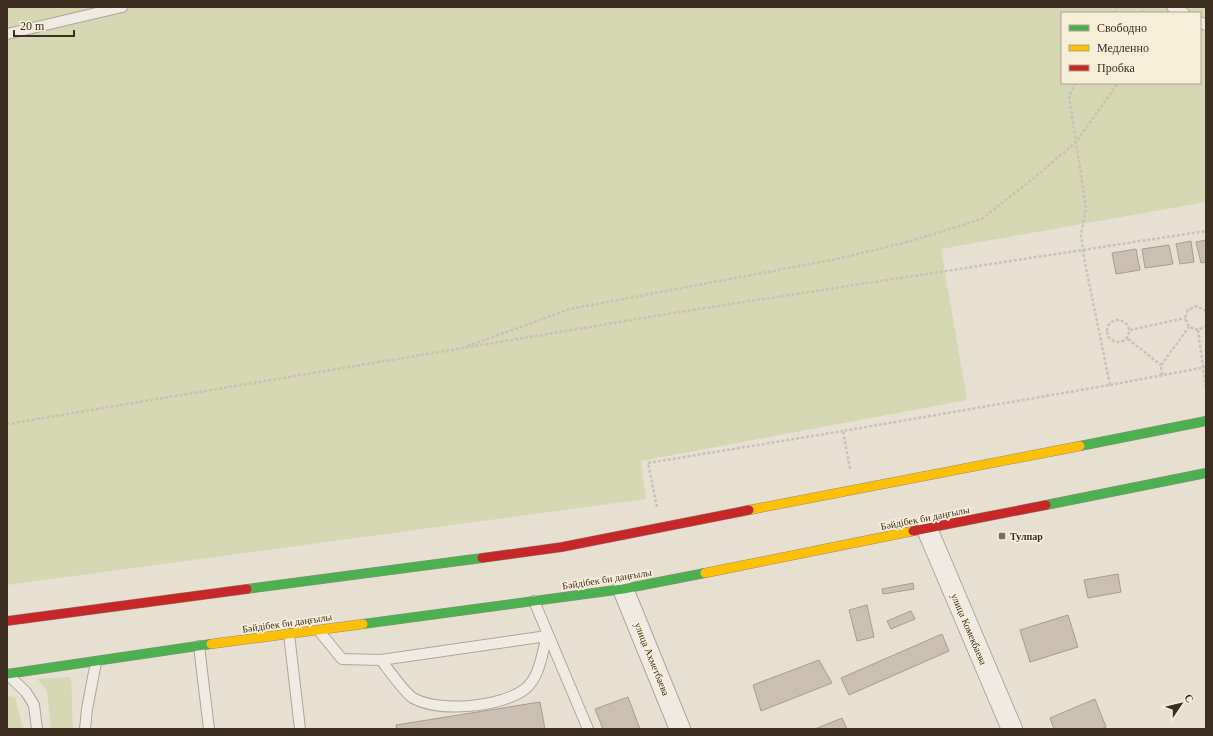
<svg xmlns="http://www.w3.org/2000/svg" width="1213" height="736" font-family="'Times New Roman',serif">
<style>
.green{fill:#d6d7b3;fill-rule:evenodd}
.building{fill:#cbbfb2;stroke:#a89c90}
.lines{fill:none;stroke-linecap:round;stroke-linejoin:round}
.lane-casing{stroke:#ada599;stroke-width:12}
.street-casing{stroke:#ada599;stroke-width:22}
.fast-casing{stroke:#928b80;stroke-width:10}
.slow-casing{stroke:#928b80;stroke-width:10}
.jam-casing{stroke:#928b80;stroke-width:10}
.path{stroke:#c8c2b9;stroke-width:2.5;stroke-dasharray:3 2;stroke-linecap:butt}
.lane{stroke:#efebe3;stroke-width:10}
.street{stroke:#efebe3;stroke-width:20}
.fast{stroke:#4caf50;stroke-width:9}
.slow{stroke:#ffc107;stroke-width:9}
.jam{stroke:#c62828;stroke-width:9}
.poi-dot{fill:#786c5e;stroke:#f7eed8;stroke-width:1.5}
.labels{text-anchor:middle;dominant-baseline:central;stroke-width:3.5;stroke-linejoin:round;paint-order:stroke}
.street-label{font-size:10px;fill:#3d2e20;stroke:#f7eed8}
.poi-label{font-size:10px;font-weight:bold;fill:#3d2e20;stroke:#f7eed8;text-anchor:start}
</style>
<rect width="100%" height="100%" fill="#e7e0d1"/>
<path class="green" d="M7,7h1199v195l-265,47 26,151 -326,61 5,38 -639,86zM1062,13h138v70h-138z
M71,677l2,52h-22l-4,-39 -10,-11z
M7,696l8,1 8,32h-16z"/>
<path class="building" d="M1206,240v22l-5,1 -5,-21z
M1191,241l3,21 -14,2 -4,-20z
M1169,245l4,19 -28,4 -3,-19z
M1136,249l4,21 -24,4 -4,-21z
M1118,574l3,18 -33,6 -4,-18z
M913,583l1,6 -31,5 -1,-5z
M867,605l7,32 -17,4 -8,-31z
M911,611l4,8 -24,10 -4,-8z
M1068,615l10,32 -48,15 -10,-32z
M942,634l7,17 -100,44 -8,-17z
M819,660l13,23 -71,28 -8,-26z
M628,697l12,32h-37l-8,-20z
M1095,699l11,28 -5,2h-47l-4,-11z
M540,702l5,27h-148l-1,-4z
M842,718l5,11h-32z"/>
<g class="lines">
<defs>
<path id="lane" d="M1172,7l12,6
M1200,22l6,3
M7,34l115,-27
M534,601l54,128
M319,631l23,28 39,1 166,-24c-5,17 -7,41 -22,53 -23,18 -86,24 -112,9 -9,-6 -25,-29 -32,-38
M289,634l11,95
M199,646l10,83
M7,674l19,18 8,13 3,24
M85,729l2,-20 9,-47"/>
<path id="street" d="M927,529l85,200
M623,589l57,140"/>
<path id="fast" d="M1080,446l126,-25
M1046,505l160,-32
M247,589l235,-31
M363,624l260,-35 82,-16
M7,674l204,-30"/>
<path id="slow" d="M749,510l331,-64
M705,573l208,-42
M211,644l152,-20"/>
<path id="jam" d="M913,531l133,-26
M482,558l80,-11 187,-37
M7,621l240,-32"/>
</defs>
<use href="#lane" class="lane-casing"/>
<use href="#street" class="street-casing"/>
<use href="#fast" class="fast-casing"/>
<use href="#slow" class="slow-casing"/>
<use href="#jam" class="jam-casing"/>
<path class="path" d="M1114,13l4,-6
M1142,13l1,-6
M1206,311l-9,-5 -9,4 -3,8 4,9 9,3 8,-4
M1107 331a11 11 0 1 1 22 0a11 11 0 1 1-22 0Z
M1130,330l55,-12
M1198,330l8,59
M1128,339l33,26
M468,346l102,-37 272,-51 69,-17 71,-22 58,-46 36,-31 42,-59
M1162,375l-1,-10 28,-38
M1110,385l96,-18
M7,424l672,-112 527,-81
M850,469l-7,-38 267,-46 -25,-122 -4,-28 5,-27 -17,-112 7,-13
M657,507l-9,-44 195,-32"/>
<use href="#lane" class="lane"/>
<use href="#street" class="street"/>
<use href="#fast" class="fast"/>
<use href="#slow" class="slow"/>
<use href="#jam" class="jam"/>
</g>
<rect class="poi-dot" x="998" y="532" width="8" height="8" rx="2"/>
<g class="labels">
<g class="street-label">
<text transform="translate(925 518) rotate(-11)">Бәйдібек би даңғылы</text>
<text transform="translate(607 579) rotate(-9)">Бәйдібек би даңғылы</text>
<text transform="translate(287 623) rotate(-8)">Бәйдібек би даңғылы</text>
<text transform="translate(969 629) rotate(67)">улица Комекбаева</text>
<text transform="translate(652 659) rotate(68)">улица Ахметбаева</text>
</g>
<g class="poi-label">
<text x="1010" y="536">Тулпар</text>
</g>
</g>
<rect width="1213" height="736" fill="none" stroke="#3d2e20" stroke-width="16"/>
<rect x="1061" y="12" width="140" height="72" fill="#f7eed8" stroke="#ada18e"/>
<rect x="1069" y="25" width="20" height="6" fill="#4caf50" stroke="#ada18e"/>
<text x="1097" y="32" font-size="12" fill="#3d2e20">Свободно</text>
<rect x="1069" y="45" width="20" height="6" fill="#ffc107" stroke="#ada18e"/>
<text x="1097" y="52" font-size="12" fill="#3d2e20">Медленно</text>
<rect x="1069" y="65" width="20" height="6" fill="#c62828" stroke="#ada18e"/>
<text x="1097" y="72" font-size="12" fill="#3d2e20">Пробка</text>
<g transform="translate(1181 704) rotate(55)" stroke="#f7eed8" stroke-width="3" paint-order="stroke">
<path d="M0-3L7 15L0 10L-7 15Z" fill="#3d2e20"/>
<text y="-6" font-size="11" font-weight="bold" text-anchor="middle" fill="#3d2e20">С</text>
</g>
<path d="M14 30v6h60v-6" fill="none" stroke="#3d2e20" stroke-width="2"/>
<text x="20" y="30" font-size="12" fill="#3d2e20" stroke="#f7eed8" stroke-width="3" paint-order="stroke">20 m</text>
</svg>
